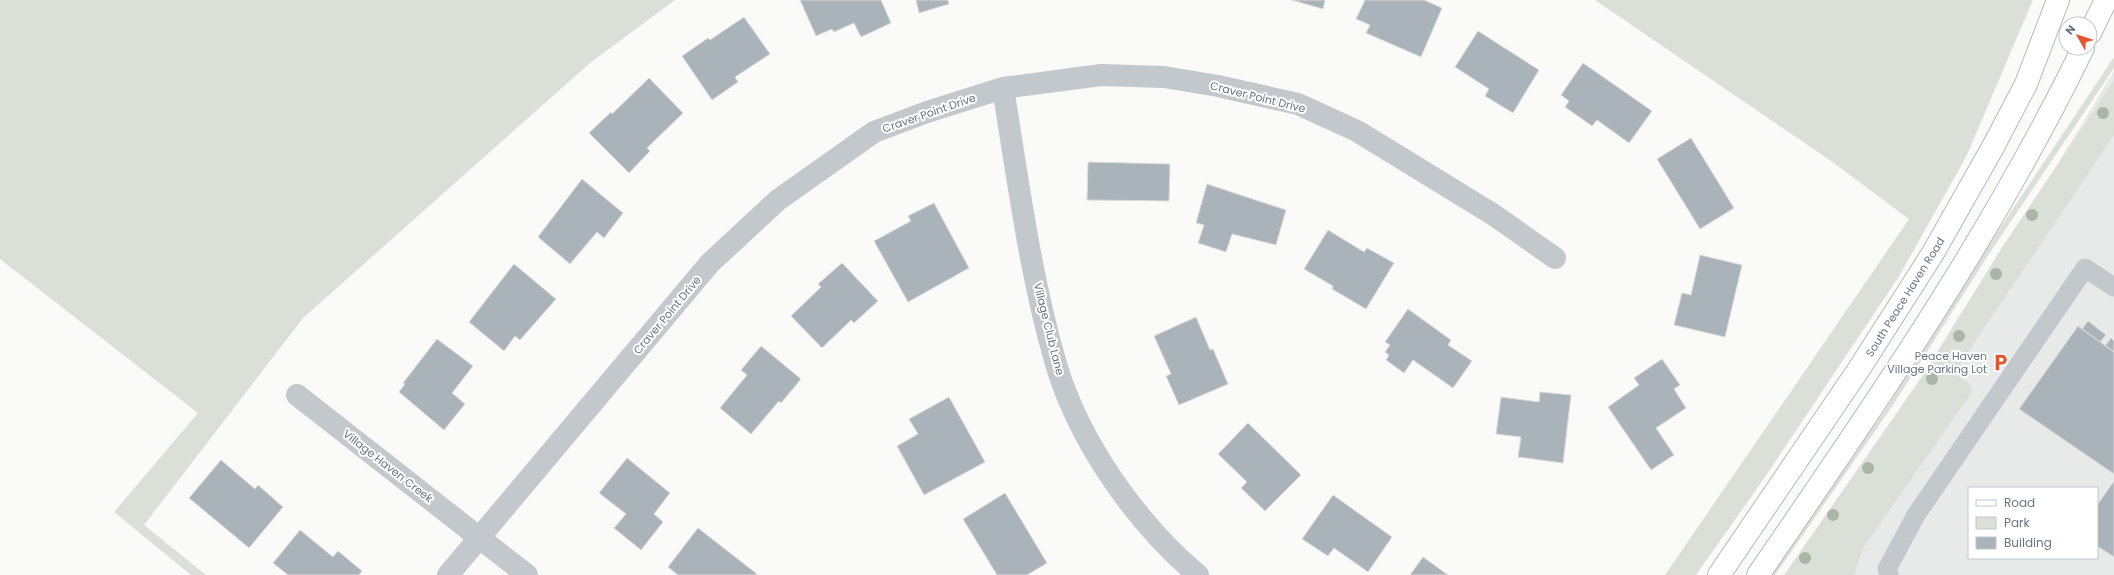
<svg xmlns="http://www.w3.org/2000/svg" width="2114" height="575" font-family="Poppins,sans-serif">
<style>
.built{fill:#e8e9e9;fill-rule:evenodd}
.green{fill:#dadfd7}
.building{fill:#aab3b9;stroke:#dcdcda}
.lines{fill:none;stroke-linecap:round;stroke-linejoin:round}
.secondary-casing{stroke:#b3babf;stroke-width:24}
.lane{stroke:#c3c8cc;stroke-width:19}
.street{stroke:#c3c8cc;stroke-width:22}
.secondary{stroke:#fff;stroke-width:22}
.tree{fill:#aab4a7}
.labels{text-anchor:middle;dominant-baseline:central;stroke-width:4;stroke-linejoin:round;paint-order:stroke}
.street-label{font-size:11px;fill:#657683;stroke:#fff}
.poi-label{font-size:11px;fill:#657683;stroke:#fff;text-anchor:end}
</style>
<rect width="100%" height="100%" fill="#fafaf8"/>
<path class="built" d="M2114,71v504h-306zM1969,488h128v70h-128z"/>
<path class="green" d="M0,0h675l-85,63 -287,255 -159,207 62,50h-15l-77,-63 84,-99 -198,-154z
M1595,0h438l-67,157 -68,121 -133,199 -69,98h-31l244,-356 -78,-58z
M2114,57v11l-127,189 -94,148 -118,170h-5l115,-165 97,-155z
M2114,80v55l-160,238 16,11 2,8 -109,156 -9,27h-70l137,-197 82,-132z"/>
<path class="building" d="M800,0h81l10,23 -30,14 -7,-14 -20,9 -2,-3 -16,7z
M916,0h32l1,4 -30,9z
M1292,0h33l-2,9z
M1365,0h59l18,8 -21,49 -55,-24 4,-8 -14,-6z
M744,17l26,37 -35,23 3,5 -26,18 -30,-44 26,-18 2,2z
M1478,31l61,39 -26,43 -28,-17 4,-7 -34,-22z
M1583,63l69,48 -23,32 -32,-23 -5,6 -27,-19 4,-6 -8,-6z
M649,78l34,35 -36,35 3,3 -21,22 -40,-40 22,-21 1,2z
M1691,138l43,70 -34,21 -43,-70z
M1088,162l82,2 -1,37 -82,-1z
M582,179l41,34 -19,25 -7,-6 -27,32 -32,-27z
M1207,184l79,26 -10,35 -44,-11 -6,18 -28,-9 6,-18 -8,-2z
M934,203l35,65 -61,34 -34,-61 37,-20 -3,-5z
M1328,230l36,22 3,-4 27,15 -28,46 -34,-20 1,-3 -29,-17z
M1700,255l42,10 -17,72 -51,-12 8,-32 9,2z
M842,263l36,38 -24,22 -3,-3 -29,28 -31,-32 30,-29 -3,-3z
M514,264l42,35 -36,41 -5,-4 -11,15 -35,-29z
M1408,309l43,31 -3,5 24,16 -19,27 -40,-28 -9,13 -18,-13 3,-5 -4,-3 5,-7 -5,-3z
M1196,317l14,33 3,-1 15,35 -49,21 -13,-29 5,-2 -17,-38z
M2088,321l18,14 -6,7 -18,-13z
M2078,326l36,26v122l-95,-65z
M2111,338l3,3v11l-9,-6z
M437,339l36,27 -21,27 13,11 -21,26 -45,-38 6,-8 -2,-1z
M761,346l40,33 -20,24 -2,-2 -28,33 -31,-26 27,-33 -6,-5z
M1662,359l18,26 -6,4 12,19 -30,20 18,27 -23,15 -43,-63 31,-22 -5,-7z
M1540,392l31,3 -8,68 -45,-6 3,-20 -25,-3 5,-37 38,5z
M949,397l36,65 -61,33 -27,-49 21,-12 -9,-15z
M1248,423l53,52 -36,36 -24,-23 6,-6 -29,-28z
M627,458l43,35 -16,21 9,8 -22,28 -27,-22 12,-14 -27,-21z
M221,460l34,29 3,-4 25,22 -34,41 -60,-50z
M2114,481v76l-17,-11v-41z
M1005,493l42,70 -20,12h-30l-34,-56z
M1333,495l59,42 -24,35 -34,-24 -6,8 -26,-17z
M698,528l59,46 -1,1h-78l-10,-8z
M300,530l33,27 5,-6 24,20 -3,4h-71l-15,-12z
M1423,557l25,18h-38z"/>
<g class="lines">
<defs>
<path id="secondary" d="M2090,33l16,-33
M1719,575l140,-206 74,-116 60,-106 33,-63 32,-84
M1758,575c117,-170 235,-341 325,-527"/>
</defs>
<use href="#secondary" class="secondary-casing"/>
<path class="lane" d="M1889,575l-2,-6 29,-54 169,-247 29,19"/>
<path class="street" d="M1003,88c15,92 27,187 53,276 23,78 81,160 142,211
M297,395l230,180
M448,575l262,-312 68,-63 96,-68 53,-20 76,-24 98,-13 63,2 54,9 80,18 59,27 137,84 61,43"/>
<use href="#secondary" class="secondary"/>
</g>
<g class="tree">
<circle cx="2103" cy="113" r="6"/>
<circle cx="2032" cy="215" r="6"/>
<circle cx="1996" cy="274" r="6"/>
<circle cx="1959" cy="336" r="6"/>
<circle cx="1932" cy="379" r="6"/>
<circle cx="1868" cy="468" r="6"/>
<circle cx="1833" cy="515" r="6"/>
<circle cx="1805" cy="558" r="6"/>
</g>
<defs>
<symbol id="parking-bare" viewBox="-9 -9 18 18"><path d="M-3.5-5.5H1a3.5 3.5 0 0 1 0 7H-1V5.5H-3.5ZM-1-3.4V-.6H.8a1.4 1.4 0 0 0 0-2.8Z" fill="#e4572e" stroke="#fff" stroke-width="2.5" paint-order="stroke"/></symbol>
</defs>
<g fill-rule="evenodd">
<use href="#parking-bare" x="1988" y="350" width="25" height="25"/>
</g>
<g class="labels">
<g class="street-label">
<text transform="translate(1258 97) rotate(14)">Craver Point Drive</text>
<text transform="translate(929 113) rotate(-19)">Craver Point Drive</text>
<text transform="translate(1905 297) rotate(-58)">South Peace Haven Road</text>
<text transform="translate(667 315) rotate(-50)">Craver Point Drive</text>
<text transform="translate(1049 329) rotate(76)">Village Club Lane</text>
<text transform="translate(388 466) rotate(38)">Village Haven Creek</text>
</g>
<g class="poi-label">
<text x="1987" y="356">Peace Haven<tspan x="1987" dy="13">Village Parking Lot</tspan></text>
</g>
</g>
<rect x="1968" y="487" width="130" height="72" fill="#ffffff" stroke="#c1c8cd"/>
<rect x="1976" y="500" width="20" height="6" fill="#ffffff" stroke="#c1c8cd"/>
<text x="2004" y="507" font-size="12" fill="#657683">Road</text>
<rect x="1976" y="517" width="20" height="12" fill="#dadfd7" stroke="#c1c8cd"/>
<text x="2004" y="527" font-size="12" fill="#657683">Park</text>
<rect x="1976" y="537" width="20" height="12" fill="#aab3b9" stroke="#c1c8cd"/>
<text x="2004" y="547" font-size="12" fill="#657683">Building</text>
<g transform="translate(2078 36) rotate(309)"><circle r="19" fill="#ffffff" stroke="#c1c8cd"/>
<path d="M0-3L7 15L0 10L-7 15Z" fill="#e4572e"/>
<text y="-6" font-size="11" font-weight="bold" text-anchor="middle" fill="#657683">N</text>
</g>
</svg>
